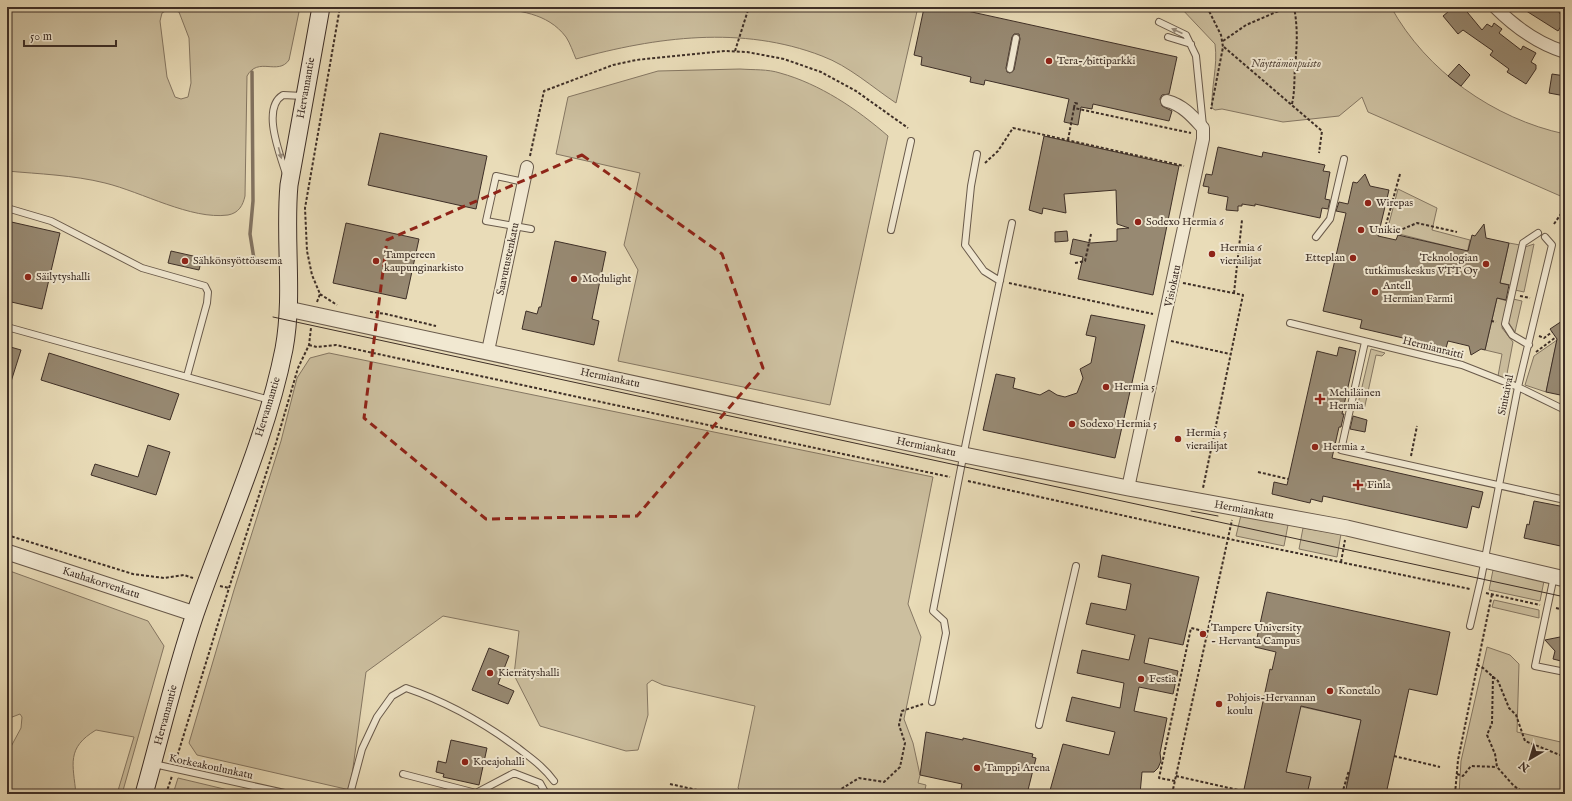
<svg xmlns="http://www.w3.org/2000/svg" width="1572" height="801" font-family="'IM FELL English',serif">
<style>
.green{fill:#ccbf9f;stroke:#857763;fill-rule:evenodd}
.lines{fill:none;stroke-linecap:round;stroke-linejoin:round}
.stream{stroke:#827361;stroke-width:3.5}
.building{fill:#978972;stroke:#3e2f27;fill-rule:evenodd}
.service-casing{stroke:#695a4b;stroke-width:8}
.minor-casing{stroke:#695a4b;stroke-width:14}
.tertiary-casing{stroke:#695a4b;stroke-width:17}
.secondary-casing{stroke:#3e2f27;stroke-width:19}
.path{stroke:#3e2f27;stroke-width:2;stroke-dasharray:3 2;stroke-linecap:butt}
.service{stroke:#f1e8d1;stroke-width:6}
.minor{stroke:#f1e8d1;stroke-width:12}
.tertiary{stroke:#f1e8d1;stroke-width:15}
.secondary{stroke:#f1e8d1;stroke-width:17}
.tram{stroke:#3e2f27;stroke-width:1}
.oneway{fill:#988c7c}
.marked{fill:none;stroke:#8f2418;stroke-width:3;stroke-dasharray:8 5;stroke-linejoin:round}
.poi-dot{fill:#8f2418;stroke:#f1e8d1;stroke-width:1.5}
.labels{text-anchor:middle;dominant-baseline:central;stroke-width:4;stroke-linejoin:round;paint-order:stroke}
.poi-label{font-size:11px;fill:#3e2f27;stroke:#f1e8d1;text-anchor:start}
.park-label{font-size:11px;font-style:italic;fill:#5a4c3f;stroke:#f1e8d1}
.street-label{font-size:11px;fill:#3e2f27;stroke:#f1e8d1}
</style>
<rect width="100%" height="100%" fill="#e9dcb8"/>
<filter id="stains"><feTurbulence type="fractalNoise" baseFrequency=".005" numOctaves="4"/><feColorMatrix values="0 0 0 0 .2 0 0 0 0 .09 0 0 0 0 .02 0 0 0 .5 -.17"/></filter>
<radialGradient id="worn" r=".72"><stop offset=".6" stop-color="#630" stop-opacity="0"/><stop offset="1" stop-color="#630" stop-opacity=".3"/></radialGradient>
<path class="green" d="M7,7h293l-11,53c-11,16 -31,-4 -42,16l-2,120c-2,9 -6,17 -17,19 -37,5 -86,-23 -123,-32 -32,-8 -66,-9 -98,-12zM169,9l10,3 10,26 2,45 -3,14 -7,2 -6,-2 -8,-20 -7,-56 2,-8z
M490,7h428l-22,96c-24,-16 -47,-37 -74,-47 -80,-31 -166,-19 -246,3 -3,-7 -6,-16 -10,-22 -19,-25 -48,-26 -76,-30z
M1180,7h211c35,64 103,112 174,127v64l-197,-86 -6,-15 -23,19 -56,6 -61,-13 -7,1 -3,-2c-1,-21 6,-42 3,-64z
M740,69c13,1 28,0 40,4 40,11 77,36 108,63l-58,269 -212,-44 20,-91 -14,-25 16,-72 -84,-19 12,-57 90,-26z
M1398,189l39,19 -5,22 38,10 -5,22 -14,-15 -64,-16z
M1509,243l11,2 -9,40 -11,-2z
M1534,244l-10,48 -9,-2 10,-43z
M1497,298l10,3 -5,27 11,14 -7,37 -8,-3 4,-22 -17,-4z
M1513,299l9,2 -7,31 -7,-10z
M1557,340l-11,52 -21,-7 9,-29z
M1371,349l14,4 -3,3 -6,-1 -12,55 -7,-2z
M329,353l604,124 -25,127 13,33 -17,82 9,24 7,32 -2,8 8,2 -2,9h-180l-6,-6 17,-82 -92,-21 -11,-5 -5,4 1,31 -10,35 -12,1 -86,-25 -26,-51 5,-44 -76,-15 -77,56 -16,118 -153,-35 -8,-12 45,-153 47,-149 16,-63 13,-20z
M1241,515l47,10 -4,21 -48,-10z
M1303,528l38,6 -4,23 -38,-8z
M7,570l141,51 16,25 -42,148h-5l17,-57 -38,-7c-30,18 -23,34 -20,64h-69v-40l14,-26 1,-11 -2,-3 -13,5z
M1493,570l51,11 -4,20 -51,-11z
M1494,600l45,10v8l-47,-11z
M1487,647l23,8 9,9 -2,68 48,11v51h-106l2,-33z
M1293,705l74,16 -8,8 -13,57 8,2 -2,6h-27l-49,-11z
M178,778l67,16h-72z"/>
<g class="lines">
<path class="stream" d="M252,72l1,129 -3,33 4,25"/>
</g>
<path class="building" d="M933,7h16l228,50 -8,37 -7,1 -2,4 2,7 10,5 -3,10 -76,-17 -1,5 -11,-2 -3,18 -14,-3 5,-23 -84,-19 -1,5 -14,-3 1,-5 -50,-12 1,-8 -8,-2 10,-47 9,2zM1014,34h5l1,5 -6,31 -4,3 -3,-1 -1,-4 6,-31z
M1454,7h9l19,23 5,-6 5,3 2,-4 8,6 -3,4 22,17 2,-4 13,7 -5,9 5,3v4l-10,15 -19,-12 2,-3 -19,-14 3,-4 -30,-21 -5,4 -15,-18z
M1520,7h42l-3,6 6,2v5l-7,11z
M1459,64l11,11 -9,11 -13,-10z
M1552,74l13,2v20l-16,-3z
M380,133l107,23 -11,53 -108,-24z
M1044,136l135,30 -26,129 -75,-16 5,-22 -13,-3 3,-15 18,4 26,-2v-12l12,-1 -12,-4 -1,-34 -52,4 2,19 -23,-5 -1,6 -13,-4z
M1218,147l44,10 1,-5 62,13 -2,6 7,1 -5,27 5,1 -2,9 -6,-1 -2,10 -65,-14v2l-13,-2v2h-4v5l-12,-1 2,-13 -20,-4 1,-6 -6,-1 3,-12 6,1z
M1365,174l5,12 19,4 -11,46 18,4 2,-5 70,16 4,-16 3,1 9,-12 2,14 23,5 -9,40 9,2 -3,15 -9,-2 -12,52 -4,-1 -10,6 -2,-9 -21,-5 -2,7 -86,-20 2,-8 -39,-9 23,-98 -10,-2 3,-9 9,2 5,-22 4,1z
M7,221l53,12 -18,76 -35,-8z
M346,223l73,16 -13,60 -73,-16z
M1067,231l1,10 -13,1v-10z
M555,241l51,11 -14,67 7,2 -5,24 -72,-16 4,-18 11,3 2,-7h2z
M171,251l31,7 -3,12 -31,-7z
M1091,315l54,10 -30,133 -132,-28 13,-56 19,4 -2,10 27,7 9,-5 8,5 8,2 12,-4 6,-15 -3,-9 11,-6 5,-26 -10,-2z
M1565,319v77l-19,-4 11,-53 -7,-10z
M7,346l14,4 -12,38h-2z
M1339,347l17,4 -14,63h2l-3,13h-2l-7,31 151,34 -4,16 -7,-2 -5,22 -144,-32 -1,6 -11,-3 -1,4 -38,-9 2,-12 13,3 30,-134 20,5z
M49,353l130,41 -9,26 -129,-40z
M1353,416l14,4 -2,12 -15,-3z
M148,445l22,7 -14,43 -65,-20 4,-11 43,13z
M1534,501l31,6v40l-41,-9 3,-14 2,1z
M1102,555l97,22 -16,68 -34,-7 -5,25 34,8 -5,23 -34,-7 -5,24 33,7 -7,35 1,8 -3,7 -4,4h-12l-2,22h-91l14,-50 46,11 6,-23 -49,-11 6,-24 48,11 4,-25 -47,-10 5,-23 47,10 6,-25 -49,-11 5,-21 35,7 5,-26 -33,-7z
M1267,592l183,40 -13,63 -28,-6 -23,105h-41l16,-74 -60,-14 -15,66 25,5 -4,17h-64l27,-125 2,1 4,-18 -21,-5z
M1565,636v26l-12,-3 2,-8 -10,-11z
M489,648l20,8 -11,28 16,7 -6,13 -36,-14z
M926,732l37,8v-2l70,16 -1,3 4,1 -9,36h-67l2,-10 -42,-9z
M451,740l36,8 -8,37 -36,-8 1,-3 -8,-2 2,-11 8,2z"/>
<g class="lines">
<defs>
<path id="service" d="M1159,22l27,13 10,21 7,70
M1168,37l23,7
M1010,69l6,-31
M977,154l-6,32 -6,59 19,26 16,10
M286,174c-6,-20 -25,-66 -3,-79l20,1
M524,182l-28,-6 -10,45 45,8
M7,208l44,13 91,47 63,18 3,6 -1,11 -20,73
M891,230l20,-89
M1316,237l14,-18 14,-60
M1290,323l172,42 56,22 47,23
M7,327l263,73
M1365,342l-24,108 224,50
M1529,345l-17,-10 -7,-11 18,-81 15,-10
M1554,576l-19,90 30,6
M1470,626l11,-47 37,-192 34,-142 -7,-8
M932,702l14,-69 -2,-12 -11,-10 33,-169 46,-219
M1039,725l37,-159
M154,764l135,30
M403,774l73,19 38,-20 26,10 5,9
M350,794l12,-45 15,-32 15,-21 14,-8c41,14 78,35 112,60 14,11 26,19 36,33"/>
<path id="minor" d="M1495,7c19,19 44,37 70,45
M488,351l39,-184
M1128,488l75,-349v-11c-10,-11 -20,-23 -36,-27"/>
<path id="tertiary" d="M288,309l676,146 164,33 219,40 218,51
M7,552l188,62"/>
<path id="secondary" d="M144,794c17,-60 31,-121 51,-180 30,-87 71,-174 89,-265 10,-54 0,-110 5,-164l32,-178"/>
</defs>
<use href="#service" class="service-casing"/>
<use href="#minor" class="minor-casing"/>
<use href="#tertiary" class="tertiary-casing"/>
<use href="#secondary" class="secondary-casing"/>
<path class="path" d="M1207,7l14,28 2,12 -12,62
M1223,41l23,-16 42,-18
M1224,47l98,84 -3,22
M735,51l14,-44
M1292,104c3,-14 2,-23 3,-37 2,-21 3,-39 -1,-60
M1074,108l1,-5 4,1
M1068,140l6,-32 117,25
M530,156l14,-65 69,-26 23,-5 89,-9 22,1 37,7 37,13 35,19 52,37
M985,163l13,-12 15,-23 171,38
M1400,174l-16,58 7,2 26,-11 40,9
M1554,224l11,-16
M1075,263l10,-2 6,-27
M1009,283l144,31
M1183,283l60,12 -40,193
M1234,293l8,-73
M320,294l17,11
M1520,296l10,2
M317,302l3,-8 -8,-19 -5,-24 -2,-43 35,-201
M370,312l16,2 50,12
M1491,321l5,1
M1539,336l5,2 8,-6
M1171,341l59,13
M309,345l8,2 19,-2 614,132
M1536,352l20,-15
M1411,456l6,-30
M1258,472l30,7
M968,481l261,58 241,50
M7,535l126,39 31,4 20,-3 9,3
M1341,562l4,-22
M220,586l9,2
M1486,593l54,12
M1556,608l9,2
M1477,665l6,3 15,13 11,27 7,7 9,26 40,16
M1493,676l-1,47 -5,12 8,19 2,13 17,19 12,8
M1394,756l46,11
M176,760l53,-172 47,-145 22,-75 11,-23 2,-17
M1457,774l6,2 8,-10 26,1
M1176,776l71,16
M1175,781l-16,-3 32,-150 17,4
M670,784l45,10
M166,794l6,-18
M833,794l26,-16 25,4 16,-15 5,-24 -6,-18 3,-14 21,-7
M1172,794l60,-274
M1342,794l7,-24
M1455,794l3,-34 34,-166"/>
<use href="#service" class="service"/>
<use href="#minor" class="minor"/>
<use href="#tertiary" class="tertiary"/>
<use href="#secondary" class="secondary"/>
<path class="tram" d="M273,317l1292,280
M1191,511l27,5"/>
</g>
<defs><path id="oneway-solid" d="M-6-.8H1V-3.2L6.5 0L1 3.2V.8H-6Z"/></defs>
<g class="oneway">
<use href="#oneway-solid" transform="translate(1177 31) rotate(-156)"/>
<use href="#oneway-solid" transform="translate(280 153) rotate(75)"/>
</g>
<path class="marked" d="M582,155l140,99 41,114 -126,148 -151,3 -122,-101 23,-178z"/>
<g class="poi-dot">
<circle cx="1049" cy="61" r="4"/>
<circle cx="1368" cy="203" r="4"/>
<circle cx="1138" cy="222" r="4"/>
<circle cx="1361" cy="230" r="4"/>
<circle cx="1212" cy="254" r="4"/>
<circle cx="1353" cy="258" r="4"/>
<circle cx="185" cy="261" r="4"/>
<circle cx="376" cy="261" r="4"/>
<circle cx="1486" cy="264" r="4"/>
<circle cx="28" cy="277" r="4"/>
<circle cx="574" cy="279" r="4"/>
<circle cx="1375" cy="292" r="4"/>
<circle cx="1106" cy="387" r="4"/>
<path d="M1318 393h4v4h4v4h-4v4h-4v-4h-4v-4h4z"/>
<circle cx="1072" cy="424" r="4"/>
<circle cx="1178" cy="439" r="4"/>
<circle cx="1315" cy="447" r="4"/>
<path d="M1356 479h4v4h4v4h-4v4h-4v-4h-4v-4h4z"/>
<circle cx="1203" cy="634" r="4"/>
<circle cx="490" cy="673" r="4"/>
<circle cx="1141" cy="679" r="4"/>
<circle cx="1330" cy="691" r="4"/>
<circle cx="1219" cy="704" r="4"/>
<circle cx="465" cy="762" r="4"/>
<circle cx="977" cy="768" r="4"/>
</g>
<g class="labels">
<g class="poi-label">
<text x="1057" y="61">Tera-/bittiparkki</text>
<text x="1376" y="203">Wirepas</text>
<text x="1146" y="222">Sodexo Hermia 6</text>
<text x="1369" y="230">Unikie</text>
<text x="1220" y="248">Hermia 6<tspan x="1220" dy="13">vierailijat</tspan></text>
<text x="384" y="255">Tampereen<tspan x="384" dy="13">kaupunginarkisto</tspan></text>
<text x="1345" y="258" text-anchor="end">Etteplan</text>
<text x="1478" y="258" text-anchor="end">Teknologian<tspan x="1478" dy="13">tutkimuskeskus VTT Oy</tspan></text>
<text x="193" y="261">Sähkönsyöttöasema</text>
<text x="36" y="277">Säilytyshalli</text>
<text x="582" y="279">Modulight</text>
<text x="1383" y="286">Antell<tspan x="1383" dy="13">Hermian Farmi</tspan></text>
<text x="1114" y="387">Hermia 5</text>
<text x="1329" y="393">Mehiläinen<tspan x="1329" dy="13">Hermia</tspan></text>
<text x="1080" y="424">Sodexo Hermia 5</text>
<text x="1186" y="433">Hermia 5<tspan x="1186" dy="13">vierailijat</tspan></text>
<text x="1323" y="447">Hermia 2</text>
<text x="1367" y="485">Finla</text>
<text x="1211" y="628">Tampere University<tspan x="1211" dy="13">- Hervanta Campus</tspan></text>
<text x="498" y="673">Kierrätyshalli</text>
<text x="1149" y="679">Festia</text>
<text x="1338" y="691">Konetalo</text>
<text x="1227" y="698">Pohjois-Hervannan<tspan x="1227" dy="13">koulu</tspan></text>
<text x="473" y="762">Koeajohalli</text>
<text x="985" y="768">Tamppi Arena</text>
</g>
<g class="park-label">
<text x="1286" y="64">Näyttämönpuisto</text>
</g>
<g class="street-label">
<text transform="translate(306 88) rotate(-80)">Hervannantie</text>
<text transform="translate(508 259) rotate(-78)">Saavutustenkatu</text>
<text transform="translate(1173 286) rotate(-78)">Visiokatu</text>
<text transform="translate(1433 348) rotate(14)">Hermianraitti</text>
<text transform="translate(610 378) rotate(12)">Hermiankatu</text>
<text transform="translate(1506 395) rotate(-78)">Sinitaival</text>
<text transform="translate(268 407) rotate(-73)">Hervannantie</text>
<text transform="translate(926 447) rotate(12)">Hermiankatu</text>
<text transform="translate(1244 510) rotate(11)">Hermiankatu</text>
<text transform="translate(101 583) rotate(18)">Kauhakorvenkatu</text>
<text transform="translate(166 715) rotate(-75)">Hervannantie</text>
<text transform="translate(211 767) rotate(12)">Korkeakoulunkatu</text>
</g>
</g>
<rect width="1572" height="801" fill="none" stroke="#e9dcb8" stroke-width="24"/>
<rect x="8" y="8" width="1556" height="785" fill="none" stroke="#3e2f27" stroke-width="2"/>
<rect x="12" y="12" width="1548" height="777" fill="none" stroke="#3e2f27"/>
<g transform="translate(1530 759) rotate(218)" stroke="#f1e8d1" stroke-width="3" paint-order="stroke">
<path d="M0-3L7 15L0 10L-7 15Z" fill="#3e2f27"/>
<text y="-6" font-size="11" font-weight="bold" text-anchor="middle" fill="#3e2f27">N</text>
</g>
<path d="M24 40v6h92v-6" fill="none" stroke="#3e2f27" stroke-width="2"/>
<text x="30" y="40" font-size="12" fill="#3e2f27" stroke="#f1e8d1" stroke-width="3" paint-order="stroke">50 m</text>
<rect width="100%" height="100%" filter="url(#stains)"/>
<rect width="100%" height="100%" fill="url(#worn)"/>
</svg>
